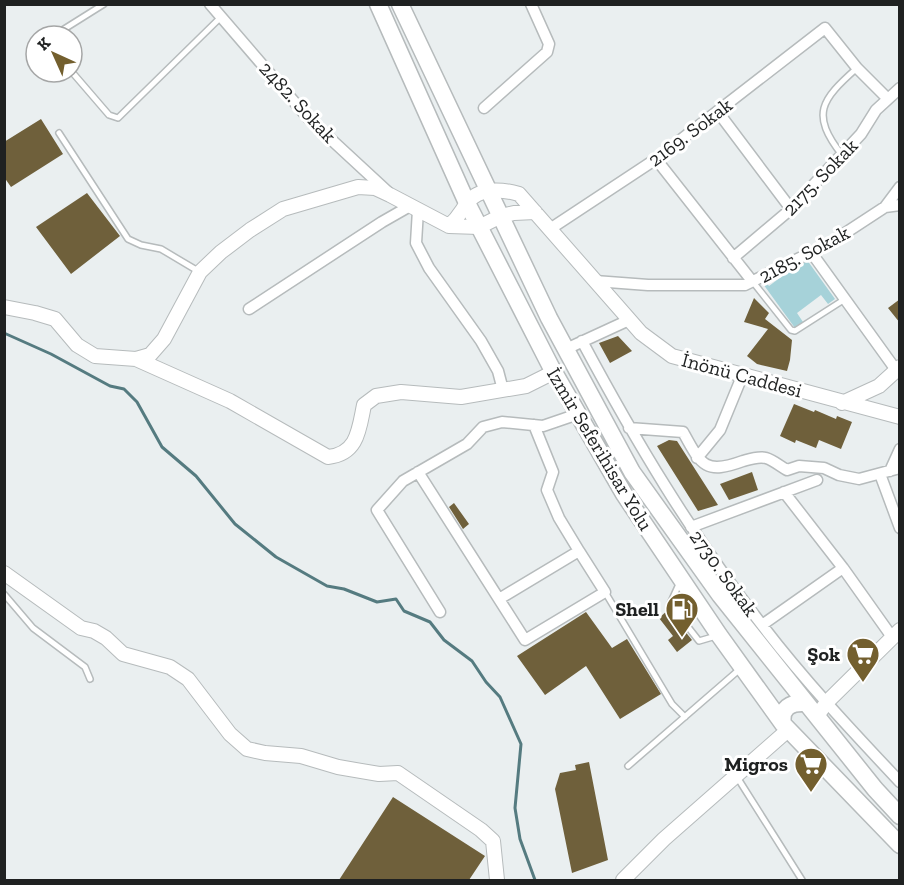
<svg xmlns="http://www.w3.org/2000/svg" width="904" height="885" font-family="'Zilla Slab',serif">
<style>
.green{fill:#a6d2d9}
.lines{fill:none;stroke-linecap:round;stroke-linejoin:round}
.stream{stroke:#557b80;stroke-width:3}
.building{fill:#6f603b}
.lane-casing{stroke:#b6bbbc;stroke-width:8}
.street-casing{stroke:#b6bbbc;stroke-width:13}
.secondary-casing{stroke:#b6bbbc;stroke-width:16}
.primary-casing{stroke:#b6bbbc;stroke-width:19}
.lane{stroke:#fff;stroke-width:5}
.street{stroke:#fff;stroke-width:10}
.secondary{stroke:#fff;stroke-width:14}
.primary{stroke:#fff;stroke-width:16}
.labels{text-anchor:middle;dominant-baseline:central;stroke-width:6;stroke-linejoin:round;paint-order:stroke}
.street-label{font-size:20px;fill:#1f2121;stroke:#fff}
.poi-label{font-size:20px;font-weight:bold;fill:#1f2121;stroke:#fff;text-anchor:end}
</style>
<rect width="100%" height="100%" fill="#eaeff0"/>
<path class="green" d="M807,260l28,39 -7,5 -7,-9 -24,18 6,9 -8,6 -34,-47 3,-2 5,7 16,-12 -4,-5 12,-8 5,6z"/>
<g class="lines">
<path class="stream" d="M4,333l47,21 59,32 14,3 13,13 25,45 34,29 39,48 41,33 51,29 17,3 33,13 19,-3 8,12 26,11 14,18 28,21 14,21 14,15 21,47 -6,64 5,31 15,41"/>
</g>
<path class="building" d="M41,119l22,35 -52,33 -7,-10v-35z
M87,193l33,43 -49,38 -35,-47z
M754,298l15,15 -4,6 27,21 -2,20 -3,11 -30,-7 -10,-8 21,-27 -24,-7z
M900,299v24l-12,-15z
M618,336l14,15 -22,12 -11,-20z
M794,404l20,8 1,-2 21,9 1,-3 15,6 -11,27 -22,-9 -3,8 -20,-8 -1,3 -15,-7z
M669,440l8,1 41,64 -20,6 -41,-65z
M752,472l6,18 -29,10 -9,-16z
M454,503l15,21 -6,5 -14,-22z
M668,610l24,30 -15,12 -9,-12 5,-4 -14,-18z
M586,612l26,36 15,-9 34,55 -41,25 -34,-53 -41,29 -28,-39z
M589,762l19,98 -36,13 -17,-84 5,-16 16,-3 -1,-5z
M393,797l92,59 -16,24h-130z"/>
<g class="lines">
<defs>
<path id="lane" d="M53,36l51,-32
M72,72l37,43 9,3 103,-101
M59,133l69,106 13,6 20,4 37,22
M842,155c-32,-41 -21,-55 15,-87
M753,282l38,48 4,1 50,-32
M680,582l-10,22 29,37 17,-5
M605,592l67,112 13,13
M4,594l29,34 52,39 5,12
M628,766l112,-97
M737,777l65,103"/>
<path id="street" d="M210,4l99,115 79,73
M484,108l63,-56 2,-8 -18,-40
M718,112l73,97
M656,159l96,122
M885,207l15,-20
M418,210l-2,33 13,25 52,73 17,30 5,19
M550,229l106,-70 169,-131 32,40 31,31
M811,252l85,118
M733,258l58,-49 70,-75 15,-24 24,-22
M595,281l53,4h97l85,-42 55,-36 15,-2
M249,309l133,-87 28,-16
M582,341c53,99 110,195 180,284 42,55 90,106 138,157
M566,349l63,-29
M534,425l19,47 -6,18 12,28 20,33
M629,428l54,4c18,33 22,43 60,29 7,-2 15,-5 23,-3 7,2 14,8 21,12l12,-4 25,2 15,7 20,4 41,-11
M697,458l23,-28 23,-56
M890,471l10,-22
M418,472l107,168 80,-48 -26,-41 -80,48
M880,474l20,54
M784,492l59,76 49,69
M691,527l126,-47
M440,612l-63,-102 26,-29 64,-37 16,-17 19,-5 41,4 35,-12
M762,625l81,-57"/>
<path id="secondary" d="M449,226c10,-9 11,-13 18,-23 12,-16 35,-14 52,-9l122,139 31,23 228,61
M4,307l31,6 20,6 22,26 18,11 41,3 14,-4 14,-16 36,-67 21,-20 29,-22 33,-21 75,-22 17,1 15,7 59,31 30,1 22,-11 13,-3 21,-1
M136,359l94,42 98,56c30,-3 31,-28 36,-52l12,-9 25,-4 60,5 65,-11 28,-14
M842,403l37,-17 21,-19
M4,573l77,55 13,3 12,7 17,16 47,13 18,12 42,55 17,15 18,4 36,3 37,11 41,7 19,-1 83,57 12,11 4,39
M817,716l10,-14 73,-72
M623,880l41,-41 124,-109"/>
<path id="primary" d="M378,4l89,199 84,164 73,127 95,141 64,89 117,121
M400,4l149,314 83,154 88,123 155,194 25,27
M783,724c-3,-16 8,-22 22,-21"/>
</defs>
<use href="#lane" class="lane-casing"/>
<use href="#street" class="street-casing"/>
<use href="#secondary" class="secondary-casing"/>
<use href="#primary" class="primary-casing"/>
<use href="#lane" class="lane"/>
<use href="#street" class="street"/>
<use href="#secondary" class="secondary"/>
<use href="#primary" class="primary"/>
</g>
<defs>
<symbol id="fuel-pin" viewBox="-11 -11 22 30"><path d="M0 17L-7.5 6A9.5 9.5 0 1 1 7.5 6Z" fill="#735f2e" stroke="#fff"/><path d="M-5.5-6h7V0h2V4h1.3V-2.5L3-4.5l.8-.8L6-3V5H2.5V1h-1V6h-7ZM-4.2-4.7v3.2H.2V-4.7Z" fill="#fff"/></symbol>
<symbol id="supermarket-pin" viewBox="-11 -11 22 30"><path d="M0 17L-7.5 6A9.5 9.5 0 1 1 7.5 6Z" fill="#735f2e" stroke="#fff"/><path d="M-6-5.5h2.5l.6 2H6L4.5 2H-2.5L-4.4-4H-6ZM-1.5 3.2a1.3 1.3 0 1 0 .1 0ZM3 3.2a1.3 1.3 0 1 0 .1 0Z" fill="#fff"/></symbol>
</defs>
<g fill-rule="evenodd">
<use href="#fuel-pin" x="663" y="590" width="38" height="52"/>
<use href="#supermarket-pin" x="844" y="635" width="38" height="52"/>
<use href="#supermarket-pin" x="792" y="745" width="38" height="52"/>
</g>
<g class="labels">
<g class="street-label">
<text transform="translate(298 102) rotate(47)">2482. Sokak</text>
<text transform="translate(690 132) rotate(-37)">2169. Sokak</text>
<text transform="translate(820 177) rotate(-46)">2175. Sokak</text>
<text transform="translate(804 254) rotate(-28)">2185. Sokak</text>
<text transform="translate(742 375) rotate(15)">İnönü Caddesi</text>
<text transform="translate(600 449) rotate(59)">İzmir Seferihisar Yolu</text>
<text transform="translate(724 573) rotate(54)">2730. Sokak</text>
</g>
<g class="poi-label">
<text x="659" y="609">Shell</text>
<text x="840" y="654">Şok</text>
<text x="788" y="764">Migros</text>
</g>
</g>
<rect width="904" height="885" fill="none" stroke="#1f2121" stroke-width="12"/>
<g transform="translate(54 54) rotate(315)"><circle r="28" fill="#ffffff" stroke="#a5a6a6" stroke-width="1.5"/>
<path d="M0-4.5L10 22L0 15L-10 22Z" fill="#735f2e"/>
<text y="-9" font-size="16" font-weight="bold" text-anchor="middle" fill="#1f2121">K</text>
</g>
</svg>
